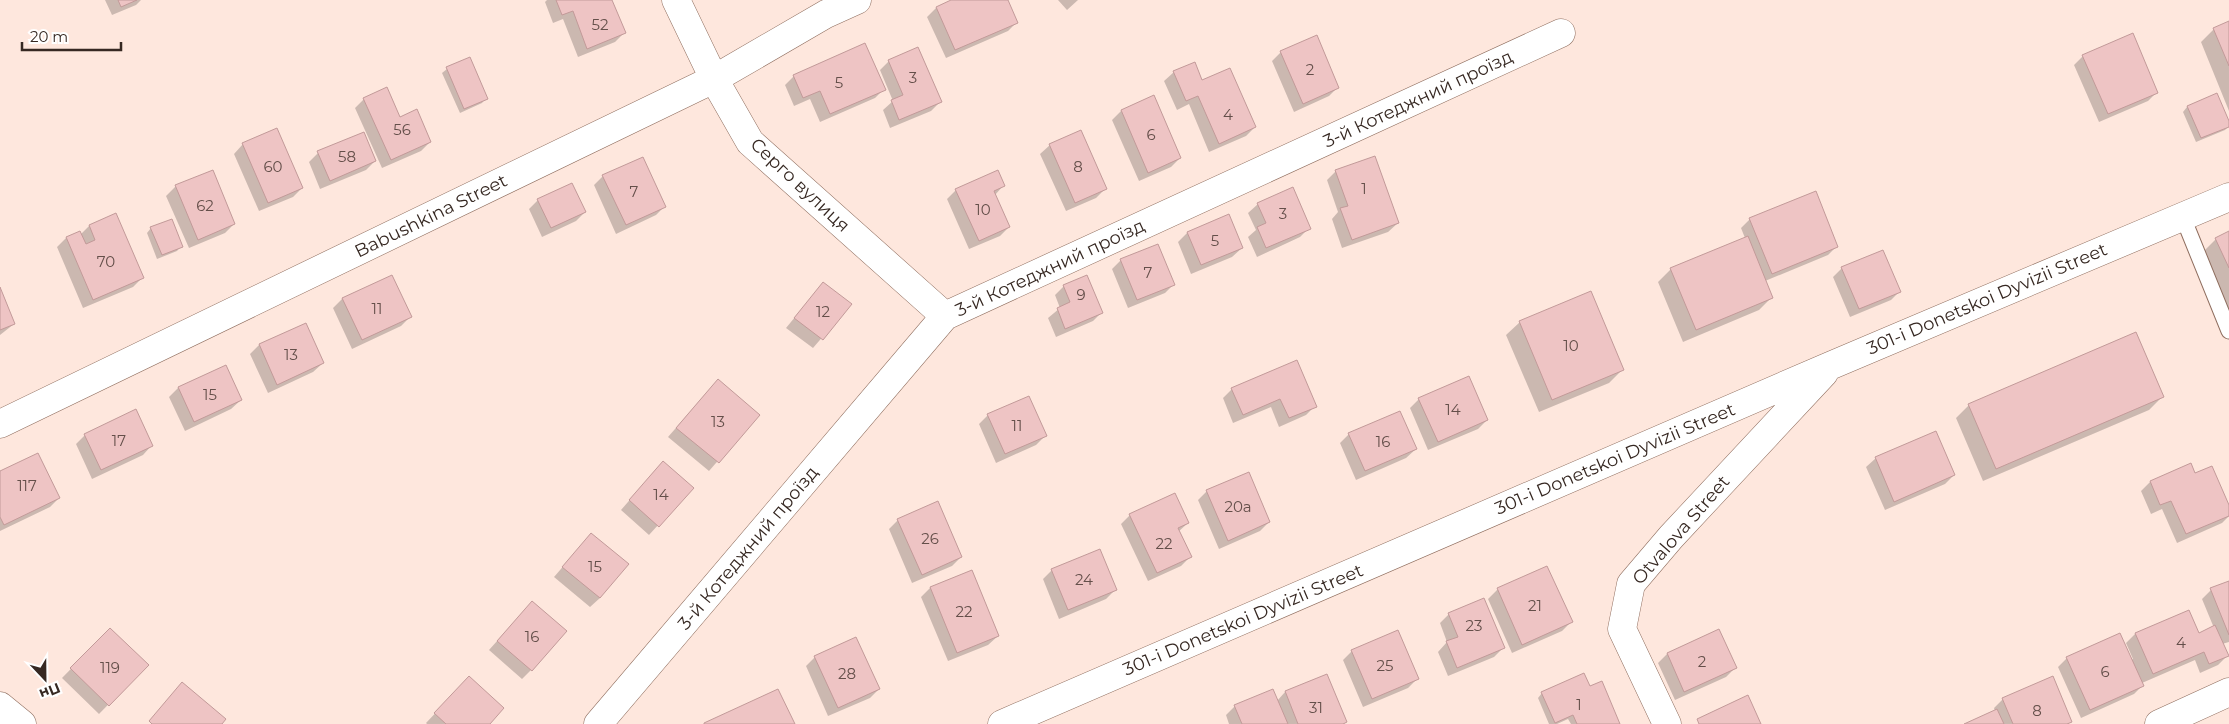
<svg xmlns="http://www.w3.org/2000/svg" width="2229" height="724" font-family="Montserrat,sans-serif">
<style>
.shadow{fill:#0003}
.building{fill:#eec4c4;stroke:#c29a99}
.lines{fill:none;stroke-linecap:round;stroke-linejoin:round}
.service-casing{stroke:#8f6e5f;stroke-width:17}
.minor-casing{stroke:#8f6e5f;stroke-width:29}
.tertiary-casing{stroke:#8f6e5f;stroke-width:29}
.service{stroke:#fff;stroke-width:15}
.minor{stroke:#fff;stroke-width:28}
.tertiary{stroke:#fff;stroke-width:28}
.labels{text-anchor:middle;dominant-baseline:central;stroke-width:4.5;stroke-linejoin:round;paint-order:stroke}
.number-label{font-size:15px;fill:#644f4a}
.street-label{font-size:18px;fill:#362822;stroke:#fff}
</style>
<rect width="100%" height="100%" fill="#fee7dd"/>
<path class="shadow" d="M105,0h36l-5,5 -24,10z
M547,0h64l13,33 -9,9 -37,15 -15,-38 -10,4 -8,-21z
M954,0h53l10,22 -9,9 -62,27 -19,-41 9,-9z
M1058,0h20l-11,10z
M2229,23v88l-28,-69 13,-13z
M1281,52l57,35 -9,9 -35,16 -22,-51z
M2083,56l74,36 -9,9 -49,21 -25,-57z
M889,61l51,41 -9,9 -41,17 -7,-18 10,-9 -13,-31z
M447,69l39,29 -4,5 -22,10 -18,-40z
M1174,72l81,55 -9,9 -37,16 -20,-48 -12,6 -13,-29z
M794,76l90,13 -9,9 -55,24 -10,-23 -16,7 -9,-21z
M2216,95l13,31 -4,4 -29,12 -13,-30 4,-5z
M364,99l36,19 30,24 -9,9 -39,17 -27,-60z
M1121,111l59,47 -9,9 -32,14 -27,-61z
M243,144l59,44 -9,9 -34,14 -25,-57z
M1050,145l55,44 -9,9 -30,13 -26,-57z
M318,153l57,8 -9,9 -46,19 -11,-27z
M212,171l22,53 -9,9 -36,15 -23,-52 9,-9z
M1336,171l62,52 -10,9 -46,16 -10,-29 6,-7 -11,-32z
M603,176l62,30 -9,9 -40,19 -22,-49z
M1003,186l-8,9 14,32 -9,9 -31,13 -22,-50 9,-9z
M538,200l47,12 -9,9 -34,16 -13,-28z
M1258,204l51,24 -9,9 -43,20 -9,-20 8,-7 -8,-17z
M1228,216l14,32 -10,9 -41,17 -13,-32 9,-9z
M1750,219l87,27 -9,9 -63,26 7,16 -13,13 -76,32 -25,-60 13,-13 74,-31 -4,-10z
M89,226l53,52 -9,9 -50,21 -26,-61 9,-9 14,-3z
M151,228l30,18 -4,5 -20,8 -10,-26z
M2229,233v84l-29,-62 16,-16z
M1121,260l53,24 -9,9 -37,15 -16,-39z
M1842,268l58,23 -9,9 -41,17 -17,-40z
M391,277l19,40 -9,9 -49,23 -19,-41 9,-9z
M823,283l27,22 -37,43 -27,-20z
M1064,286l38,26 -9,9 -37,16 -8,-19 12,-10 -5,-13z
M0,290l14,34 -14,11z
M1520,322l102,48 -13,13 -70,29 -33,-77z
M305,324l18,39 -10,9 -45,21 -18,-39 9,-9z
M225,367l16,33 -10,9 -46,22 -16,-34 9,-9z
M1232,389l83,17 -9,9 -27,12 -8,-20 -38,16 -10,-25z
M709,390l49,25 -49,56 -41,-34z
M2162,397l-13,13 -166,71 -27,-63 13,-13z
M1419,399l68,21 -9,9 -50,21 -18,-42z
M988,415l57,21 -9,9 -40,18 -17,-39z
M1349,434l67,15 -10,9 -50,22 -16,-37z
M85,435l67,10 -9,10 -51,24 -16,-35z
M1876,458l78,17 -9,9 -60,26 -19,-43z
M2190,465l5,10 34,33v8l-7,7 -45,20 -15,-34 -11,5 -10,-23 9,-9z
M0,472l59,26 -9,9 -50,24z
M654,472l38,16 -43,47 -28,-25z
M1207,491l62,31 -9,9 -41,18 -21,-49z
M1130,515l58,8 -10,9 12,25 -9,9 -33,15 -27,-57z
M898,520l63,37 -9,9 -40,17 -23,-54z
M591,534l9,64 -10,9 -36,-30z
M1547,568l24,54 -9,9 -50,22 -24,-54 9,-9z
M1052,570l63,20 -9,9 -47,20 -16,-40z
M971,571l27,65 -10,9 -40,16 -27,-64 9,-9z
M2229,582v60l-7,2 5,12 -9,9 -18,8 -5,-13 -53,23 1,2 -9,9 -53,24 -23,-51 9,-9 64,2 2,-1 -7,-16 9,-9h63l16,-6 -12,-29 9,-9z
M523,612l8,58 -9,9 -33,-29z
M1449,614l54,34 -9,9 -46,19 -10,-24 9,-10 -7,-19z
M110,629l37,36 -48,49 -37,-36z
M1718,631l17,37 -9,9 -51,23 -17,-37 9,-9z
M1352,651l65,28 -9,9 -45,19 -20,-47z
M815,657l64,32 -9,9 -42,18 -22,-50z
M1326,675l20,47 -2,2h-115l-3,-9 9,-9 42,-5 8,-9z
M460,687l28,37h-61l-1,-1z
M1589,688l30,36h-48l-3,-5 -11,5h-8l-11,-26 4,-5z
M2003,699l68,22 -3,3h-101l28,-13 -1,-3z"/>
<path class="building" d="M118,0h19l-16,7z
M556,0h56l14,33 -39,16 -14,-38 -11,4z
M951,0h57l10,23 -63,27 -19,-43z
M2229,21v45l-16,-38z
M2133,33l25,60 -50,21 -26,-59z
M1317,35l22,53 -36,16 -23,-53z
M865,43l21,47 -56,24 -10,-23 -17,7 -10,-23z
M918,47l24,55 -43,18 -8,-20 12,-5 -15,-35z
M470,57l18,42 -24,10 -18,-42z
M1195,62l7,18 28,-12 26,59 -37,17 -21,-48 -12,5 -13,-30z
M387,87l13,30 17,-8 14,33 -40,18 -28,-62z
M2217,93l12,28v6l-28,11 -14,-32z
M1154,95l27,63 -33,15 -27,-63z
M277,128l26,60 -35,15 -26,-60z
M1081,130l26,59 -32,14 -26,-59z
M364,132l12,29 -46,20 -13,-30z
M1375,156l24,67 -47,17 -12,-32 8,-2 -13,-36z
M643,157l23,50 -40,18 -24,-50z
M213,170l22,54 -37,16 -23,-55z
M998,170l7,16 -11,5 16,36 -31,14 -24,-52z
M572,183l14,29 -35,16 -14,-29z
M1293,187l18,42 -45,19 -9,-21 9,-4 -9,-20z
M1816,191l22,56 -66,27 -23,-56z
M116,213l28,65 -51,22 -27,-63 14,-6 6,13 9,-4 -6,-15z
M1229,214l14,34 -42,17 -14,-33z
M172,219l11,28 -21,8 -12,-28z
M2229,231v37l-14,-30z
M1748,236l25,62 -77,32 -26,-62z
M1158,244l17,41 -38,15 -17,-41z
M1883,250l18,42 -42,17 -18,-42z
M392,275l20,42 -50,23 -20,-42z
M1087,275l16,38 -38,16 -8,-21 13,-6 -7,-17z
M823,282l29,22 -29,36 -29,-22z
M0,287l15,37 -15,6z
M1591,291l33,79 -72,30 -33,-79z
M306,323l18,40 -47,22 -18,-41z
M2136,332l28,65 -168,72 -28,-65z
M1297,360l20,47 -28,11 -9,-19 -37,16 -12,-27z
M226,365l16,35 -48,22 -16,-35z
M1469,376l19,44 -50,22 -20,-44z
M718,379l42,36 -41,48 -43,-35z
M1029,396l18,40 -42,18 -18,-40z
M136,409l17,37 -52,24 -17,-36z
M1400,411l17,38 -52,22 -17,-38z
M1936,431l19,44 -61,27 -19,-45z
M38,453l22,45 -56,27 -4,-8v-46z
M663,461l31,27 -35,39 -30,-27z
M2191,463l4,10 17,-7 17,39v11l-43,18 -15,-33 -11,4 -10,-24z
M1249,472l21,50 -42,19 -22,-51z
M1175,493l14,30 -11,5 14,29 -35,16 -28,-59z
M938,501l24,56 -40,18 -25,-56z
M591,533l38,31 -29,34 -38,-31z
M1100,549l17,41 -49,20 -17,-41z
M1547,566l26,56 -51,23 -25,-57z
M972,570l27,66 -42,17 -27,-66z
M2229,581v54l-19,-47z
M1484,598l21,50 -48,20 -11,-27 12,-4 -10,-24z
M532,601l35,30 -35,40 -35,-30z
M2189,610l10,23 16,-8 14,31 -20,8 -5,-12 -51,22 -18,-41z
M110,628l39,37 -40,41 -39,-38z
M1719,629l18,39 -53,24 -17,-39z
M1398,630l21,49 -47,20 -21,-49z
M2120,633l24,53 -54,24 -24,-53z
M856,637l24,52 -42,19 -24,-52z
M1584,673l6,13 12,-5 18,43h-43l-4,-9 -18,8 -14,-31z
M1327,674l20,48 -4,2h-45l-13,-33z
M469,676l35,32 -14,16h-44l-12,-11z
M2053,676l19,46 -5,2h-54l-11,-26z
M182,682l44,37 -4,5h-70l-3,-3z
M778,689l17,35h-91v-1z
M1273,689l15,35h-46l-8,-19z
M1748,695l13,29h-62l-2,-5z
M1997,709l7,15h-40z"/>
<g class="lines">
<defs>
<path id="service" d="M2182,215l47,116"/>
<path id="minor" d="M676,0l38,79 36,63 195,174
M0,424l714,-345 112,-65 31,-14
M598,724l347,-408 616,-283
M1002,724l830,-359 397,-168
M1667,724l-45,-95 9,-45 40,-47 153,-164
M2159,724l70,-32"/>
<path id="tertiary" d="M0,706l22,18"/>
</defs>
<use href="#service" class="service-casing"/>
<use href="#minor" class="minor-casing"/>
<use href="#tertiary" class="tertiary-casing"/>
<use href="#service" class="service"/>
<use href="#minor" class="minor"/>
<use href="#tertiary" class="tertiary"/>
</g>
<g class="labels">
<g class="number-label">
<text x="600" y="24">52</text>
<text x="1310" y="69">2</text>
<text x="913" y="77">3</text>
<text x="839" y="82">5</text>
<text x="1228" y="114">4</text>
<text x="402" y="129">56</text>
<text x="1151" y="134">6</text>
<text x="347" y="156">58</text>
<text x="273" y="166">60</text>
<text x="1078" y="166">8</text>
<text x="1364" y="188">1</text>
<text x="634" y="191">7</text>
<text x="205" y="205">62</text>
<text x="983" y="209">10</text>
<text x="1283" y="213">3</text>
<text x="1215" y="240">5</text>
<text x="106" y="261">70</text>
<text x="1148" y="272">7</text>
<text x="1081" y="294">9</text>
<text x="377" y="308">11</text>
<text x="823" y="311">12</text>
<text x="1571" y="345">10</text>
<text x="291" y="354">13</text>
<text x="210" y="394">15</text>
<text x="1453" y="409">14</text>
<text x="718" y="421">13</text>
<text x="1017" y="425">11</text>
<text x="119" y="440">17</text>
<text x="1383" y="441">16</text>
<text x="27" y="485">117</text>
<text x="661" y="494">14</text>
<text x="1238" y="506">20а</text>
<text x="930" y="538">26</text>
<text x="1164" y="543">22</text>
<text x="595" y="566">15</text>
<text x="1084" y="579">24</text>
<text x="1535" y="605">21</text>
<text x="964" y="611">22</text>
<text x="1474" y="625">23</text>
<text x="532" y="636">16</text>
<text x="2181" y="642">4</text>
<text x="1702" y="661">2</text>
<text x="1385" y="665">25</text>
<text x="110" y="667">119</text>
<text x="2105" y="671">6</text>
<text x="847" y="673">28</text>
<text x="1579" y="704">1</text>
<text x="1316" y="707">31</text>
<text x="2037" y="710">8</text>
</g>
<g class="street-label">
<text transform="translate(1418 99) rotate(-25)">3-й Котеджний проїзд</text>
<text transform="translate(800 185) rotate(43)">Серго вулиця</text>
<text transform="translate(431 216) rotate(-26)">Babushkina Street</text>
<text transform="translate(1050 268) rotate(-25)">3-й Котеджний проїзд</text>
<text transform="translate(1987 299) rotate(-23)">301-i Donetskoi Dyvizii Street</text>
<text transform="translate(1615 459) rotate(-23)">301-i Donetskoi Dyvizii Street</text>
<text transform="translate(1681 530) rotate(-49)">Otvalova Street</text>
<text transform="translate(748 548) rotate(-50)">3-й Котеджний проїзд</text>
<text transform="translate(1243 620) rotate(-23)">301-i Donetskoi Dyvizii Street</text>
</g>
</g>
<g transform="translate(45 679) rotate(158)" stroke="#ffffff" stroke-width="4" paint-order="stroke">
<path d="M0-4L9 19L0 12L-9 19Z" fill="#362822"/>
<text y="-8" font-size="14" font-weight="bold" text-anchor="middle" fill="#362822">Пн</text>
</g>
<path d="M22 42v8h99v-8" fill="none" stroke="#362822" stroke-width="2.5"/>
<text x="30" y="42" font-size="15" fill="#362822" stroke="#ffffff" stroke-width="4" paint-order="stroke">20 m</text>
</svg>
